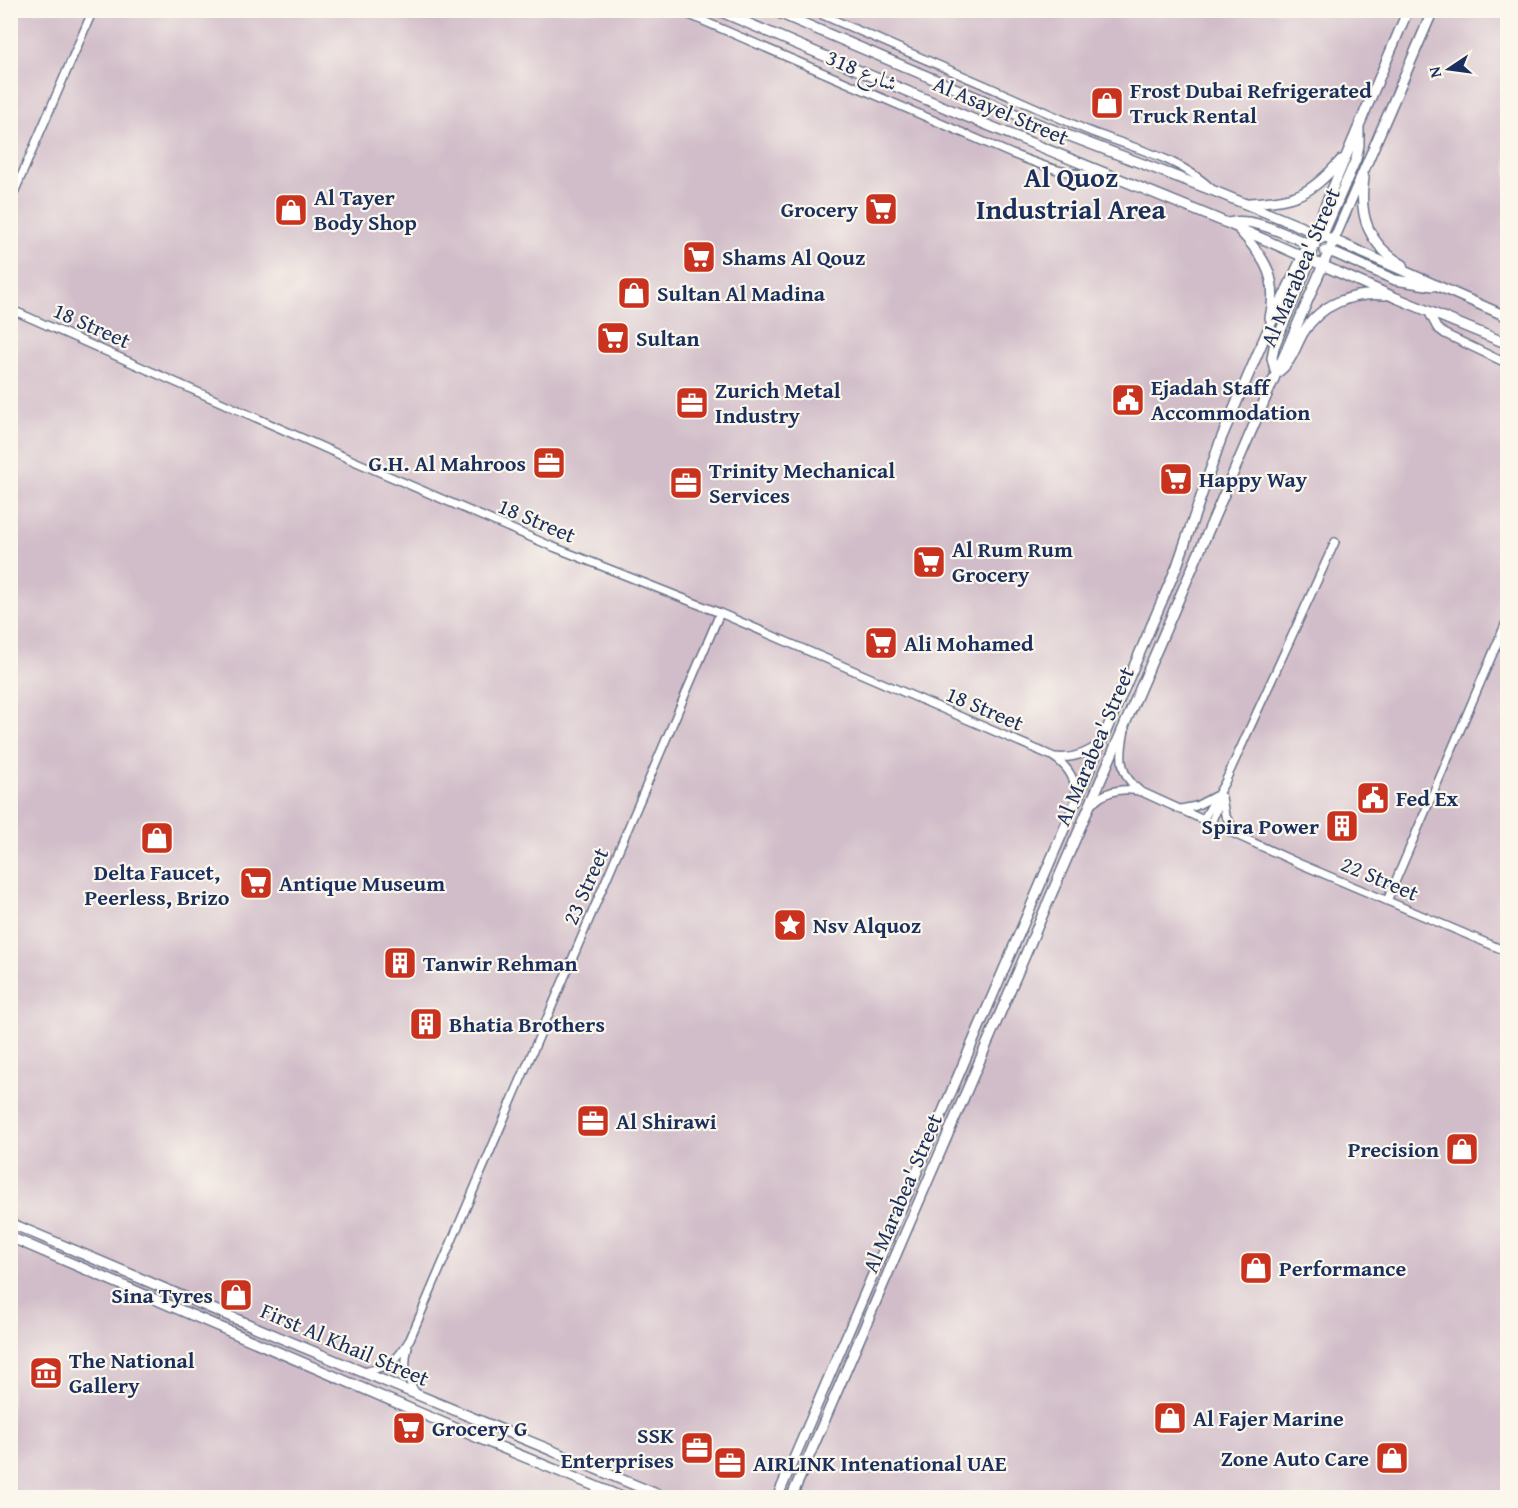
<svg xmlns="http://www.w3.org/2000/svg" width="1518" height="1508" font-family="'Gentium Book Plus',Amiri,serif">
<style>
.industrial{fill:#d1bdc9}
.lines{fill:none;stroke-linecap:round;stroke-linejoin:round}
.minor-casing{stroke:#677188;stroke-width:10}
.secondary-casing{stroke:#677188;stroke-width:12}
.minor{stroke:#fff;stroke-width:7}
.secondary{stroke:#fff;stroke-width:9}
.labels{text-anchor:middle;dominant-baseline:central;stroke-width:4.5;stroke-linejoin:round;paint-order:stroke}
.street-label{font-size:22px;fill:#1b2f5e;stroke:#fbf7ec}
.poi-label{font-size:22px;font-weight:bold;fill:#1b2f5e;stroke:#fbf7ec;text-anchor:start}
.district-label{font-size:28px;font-weight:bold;fill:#1b2f5e;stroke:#fbf7ec}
</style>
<rect width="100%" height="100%" fill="#fbf7ec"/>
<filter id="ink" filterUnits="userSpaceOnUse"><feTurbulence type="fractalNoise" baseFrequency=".0167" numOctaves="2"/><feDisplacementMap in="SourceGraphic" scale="12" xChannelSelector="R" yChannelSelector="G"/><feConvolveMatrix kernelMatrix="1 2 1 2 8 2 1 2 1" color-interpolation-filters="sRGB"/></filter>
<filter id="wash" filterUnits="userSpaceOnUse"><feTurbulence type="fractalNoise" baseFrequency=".008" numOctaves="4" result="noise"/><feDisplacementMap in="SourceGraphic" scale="24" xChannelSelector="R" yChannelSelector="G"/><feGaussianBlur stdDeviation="1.35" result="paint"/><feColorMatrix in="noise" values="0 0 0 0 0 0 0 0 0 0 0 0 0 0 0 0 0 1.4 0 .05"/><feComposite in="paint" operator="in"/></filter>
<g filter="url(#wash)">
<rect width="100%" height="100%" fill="#f4ecd7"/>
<path class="industrial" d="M10,11h1497v1486h-1496z"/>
</g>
<g filter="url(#ink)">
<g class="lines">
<defs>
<path id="minor" d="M678,10l334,144c30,11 58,24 89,19
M811,10c90,39 181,78 271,118 44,19 95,27 131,62
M10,202l83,-192
M10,309l337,149 204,88 169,67 332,143c16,10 25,24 24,43
M1428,311l9,17 8,6 63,30
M1125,730c-5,24 -7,44 14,60
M1055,757c17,2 32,-3 45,-14
M1222,797l3,18 13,20
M1093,803c14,-13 30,-16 49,-11l156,71 210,89
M1181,809l15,-3 19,-10
M1203,820l22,-38 110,-240
M1211,823l10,-24
M1387,901l121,-283
M408,1347c-5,20 -2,31 9,48
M364,1372c27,-6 32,-10 46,-33l310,-726"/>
<path id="secondary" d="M717,10l241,103 269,110 167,74 114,47
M772,10l274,117 168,64 131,54 163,72
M1364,178c-6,39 5,67 39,87
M1249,203c47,-3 60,-7 92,-43
M1228,223c28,-7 60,14 87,23
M1240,231c25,27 39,48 30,87
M1321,239l35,-80 3,-14v-17
M1325,251l9,2 61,27 38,6
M1278,372c14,-10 17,-25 25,-39 17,-29 50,-41 82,-38
M1276,374l-4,-16 2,-11 38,-91 2,-21
M10,1223l271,115 385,160
M10,1237l466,200 148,61
M777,1498l400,-932 44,-127 45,-105 48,-102 94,-222
M791,1498l642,-1488"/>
</defs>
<use href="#minor" class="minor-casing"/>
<use href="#secondary" class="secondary-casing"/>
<use href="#minor" class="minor"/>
<use href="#secondary" class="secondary"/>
</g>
</g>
<defs>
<symbol id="shop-square" viewBox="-11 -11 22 22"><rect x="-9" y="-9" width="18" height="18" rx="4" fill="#c8321e" stroke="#fbf7ec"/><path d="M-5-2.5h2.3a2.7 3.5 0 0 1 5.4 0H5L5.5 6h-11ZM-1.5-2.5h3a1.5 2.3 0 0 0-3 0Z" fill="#fff"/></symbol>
<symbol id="supermarket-square" viewBox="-11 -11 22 22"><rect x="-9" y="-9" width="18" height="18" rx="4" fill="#c8321e" stroke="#fbf7ec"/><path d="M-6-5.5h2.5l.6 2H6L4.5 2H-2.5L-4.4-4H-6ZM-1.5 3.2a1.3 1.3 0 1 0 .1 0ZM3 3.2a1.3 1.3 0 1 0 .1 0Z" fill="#fff"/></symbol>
<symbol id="civic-square" viewBox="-11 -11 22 22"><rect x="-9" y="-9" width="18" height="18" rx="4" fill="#c8321e" stroke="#fbf7ec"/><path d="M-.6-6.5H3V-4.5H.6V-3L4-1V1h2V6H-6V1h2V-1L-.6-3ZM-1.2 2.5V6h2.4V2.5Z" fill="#fff"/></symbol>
<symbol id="office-square" viewBox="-11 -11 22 22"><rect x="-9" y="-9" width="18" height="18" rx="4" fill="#c8321e" stroke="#fbf7ec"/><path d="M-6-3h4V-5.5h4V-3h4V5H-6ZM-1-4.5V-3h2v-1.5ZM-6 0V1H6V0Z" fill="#fff"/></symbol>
<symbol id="building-square" viewBox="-11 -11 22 22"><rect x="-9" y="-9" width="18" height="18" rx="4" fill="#c8321e" stroke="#fbf7ec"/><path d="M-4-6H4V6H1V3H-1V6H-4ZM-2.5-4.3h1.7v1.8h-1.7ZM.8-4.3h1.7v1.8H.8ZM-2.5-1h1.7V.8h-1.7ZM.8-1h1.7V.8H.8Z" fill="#fff"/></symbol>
<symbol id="sight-square" viewBox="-11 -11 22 22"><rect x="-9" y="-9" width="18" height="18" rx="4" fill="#c8321e" stroke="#fbf7ec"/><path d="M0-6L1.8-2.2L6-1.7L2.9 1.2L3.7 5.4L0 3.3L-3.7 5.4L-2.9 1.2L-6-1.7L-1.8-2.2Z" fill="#fff"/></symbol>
<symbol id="museum-square" viewBox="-11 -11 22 22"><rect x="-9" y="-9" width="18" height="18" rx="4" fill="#c8321e" stroke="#fbf7ec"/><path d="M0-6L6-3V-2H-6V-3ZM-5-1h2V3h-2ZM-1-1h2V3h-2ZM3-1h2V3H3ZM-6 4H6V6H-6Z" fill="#fff"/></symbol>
</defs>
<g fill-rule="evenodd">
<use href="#shop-square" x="1088" y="84" width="38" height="38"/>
<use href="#supermarket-square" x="862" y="190" width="38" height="38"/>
<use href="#shop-square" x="272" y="191" width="38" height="38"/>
<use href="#supermarket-square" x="680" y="238" width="38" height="38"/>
<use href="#shop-square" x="615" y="274" width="38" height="38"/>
<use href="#supermarket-square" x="594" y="319" width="38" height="38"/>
<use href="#civic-square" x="1109" y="381" width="38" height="38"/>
<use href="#office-square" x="673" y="384" width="38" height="38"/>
<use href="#office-square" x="530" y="444" width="38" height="38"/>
<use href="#supermarket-square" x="1157" y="460" width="38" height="38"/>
<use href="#office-square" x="667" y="464" width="38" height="38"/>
<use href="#supermarket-square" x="910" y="543" width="38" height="38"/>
<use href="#supermarket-square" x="862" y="624" width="38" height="38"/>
<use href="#civic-square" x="1354" y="779" width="38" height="38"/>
<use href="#building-square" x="1323" y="807" width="38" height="38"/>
<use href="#shop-square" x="138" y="819" width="38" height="38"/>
<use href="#supermarket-square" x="237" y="864" width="38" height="38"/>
<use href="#sight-square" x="771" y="906" width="38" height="38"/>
<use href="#building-square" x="381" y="944" width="38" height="38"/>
<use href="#building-square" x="407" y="1005" width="38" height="38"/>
<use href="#office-square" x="574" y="1102" width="38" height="38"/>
<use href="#shop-square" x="1443" y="1130" width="38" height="38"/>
<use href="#shop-square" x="1237" y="1249" width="38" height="38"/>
<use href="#shop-square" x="217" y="1276" width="38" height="38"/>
<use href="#museum-square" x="27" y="1354" width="38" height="38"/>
<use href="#shop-square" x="1151" y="1399" width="38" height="38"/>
<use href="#supermarket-square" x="390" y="1409" width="38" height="38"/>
<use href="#office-square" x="678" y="1429" width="38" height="38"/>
<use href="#shop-square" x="1373" y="1439" width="38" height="38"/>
<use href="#office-square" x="711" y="1444" width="38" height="38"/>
</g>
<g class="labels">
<g class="street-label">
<text transform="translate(862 70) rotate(23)">شارع 318</text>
<text transform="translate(1001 110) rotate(23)">Al Asayel Street</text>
<text transform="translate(1300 267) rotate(-67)">Al Marabea' Street</text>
<text transform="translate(92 325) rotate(24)">18 Street</text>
<text transform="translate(537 520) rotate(23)">18 Street</text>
<text transform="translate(985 708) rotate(23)">18 Street</text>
<text transform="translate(1094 746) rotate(-67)">Al Marabea' Street</text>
<text transform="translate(1380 878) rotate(23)">22 Street</text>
<text transform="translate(585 886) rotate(-66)">23 Street</text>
<text transform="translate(902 1193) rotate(-67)">Al Marabea' Street</text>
<text transform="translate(345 1344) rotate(23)">First Al Khail Street</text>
</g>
<g class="poi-label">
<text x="1130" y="90">Frost Dubai Refrigerated<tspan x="1130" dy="25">Truck Rental</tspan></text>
<text x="314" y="197">Al Tayer<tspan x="314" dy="25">Body Shop</tspan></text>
<text x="858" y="209" text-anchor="end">Grocery</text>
<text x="722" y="257">Shams Al Qouz</text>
<text x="657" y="293">Sultan Al Madina</text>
<text x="636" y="338">Sultan</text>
<text x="1151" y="387">Ejadah Staff<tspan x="1151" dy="25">Accommodation</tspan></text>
<text x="715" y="390">Zurich Metal<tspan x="715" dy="25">Industry</tspan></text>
<text x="526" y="463" text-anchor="end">G.H. Al Mahroos</text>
<text x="709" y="470">Trinity Mechanical<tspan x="709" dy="25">Services</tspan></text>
<text x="1199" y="479">Happy Way</text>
<text x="952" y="549">Al Rum Rum<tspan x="952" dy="25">Grocery</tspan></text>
<text x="904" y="643">Ali Mohamed</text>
<text x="1396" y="798">Fed Ex</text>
<text x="1319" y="826" text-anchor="end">Spira Power</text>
<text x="157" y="872" text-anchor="middle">Delta Faucet,<tspan x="157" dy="25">Peerless, Brizo</tspan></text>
<text x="279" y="883">Antique Museum</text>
<text x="813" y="925">Nsv Alquoz</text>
<text x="423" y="963">Tanwir Rehman</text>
<text x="449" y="1024">Bhatia Brothers</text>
<text x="616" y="1121">Al Shirawi</text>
<text x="1439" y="1149" text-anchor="end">Precision</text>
<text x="1279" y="1268">Performance</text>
<text x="213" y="1295" text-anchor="end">Sina Tyres</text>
<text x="69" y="1360">The National<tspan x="69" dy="25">Gallery</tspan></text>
<text x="1193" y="1418">Al Fajer Marine</text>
<text x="432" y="1428">Grocery G</text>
<text x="674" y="1435" text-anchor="end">SSK<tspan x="674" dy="25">Enterprises</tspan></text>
<text x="1369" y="1458" text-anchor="end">Zone Auto Care</text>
<text x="753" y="1463">AIRLINK Intenational UAE</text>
</g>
<g class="district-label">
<text x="1071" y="176">Al Quoz<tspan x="1071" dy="32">Industrial Area</tspan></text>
</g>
</g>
<rect width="1518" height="1508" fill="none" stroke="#fbf7ec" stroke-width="36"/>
<g transform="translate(1449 69) rotate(257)" stroke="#fbf7ec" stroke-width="4.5" paint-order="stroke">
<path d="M0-4.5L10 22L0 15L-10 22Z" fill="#1b2f5e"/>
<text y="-9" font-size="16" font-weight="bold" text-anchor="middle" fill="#1b2f5e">N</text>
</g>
</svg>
